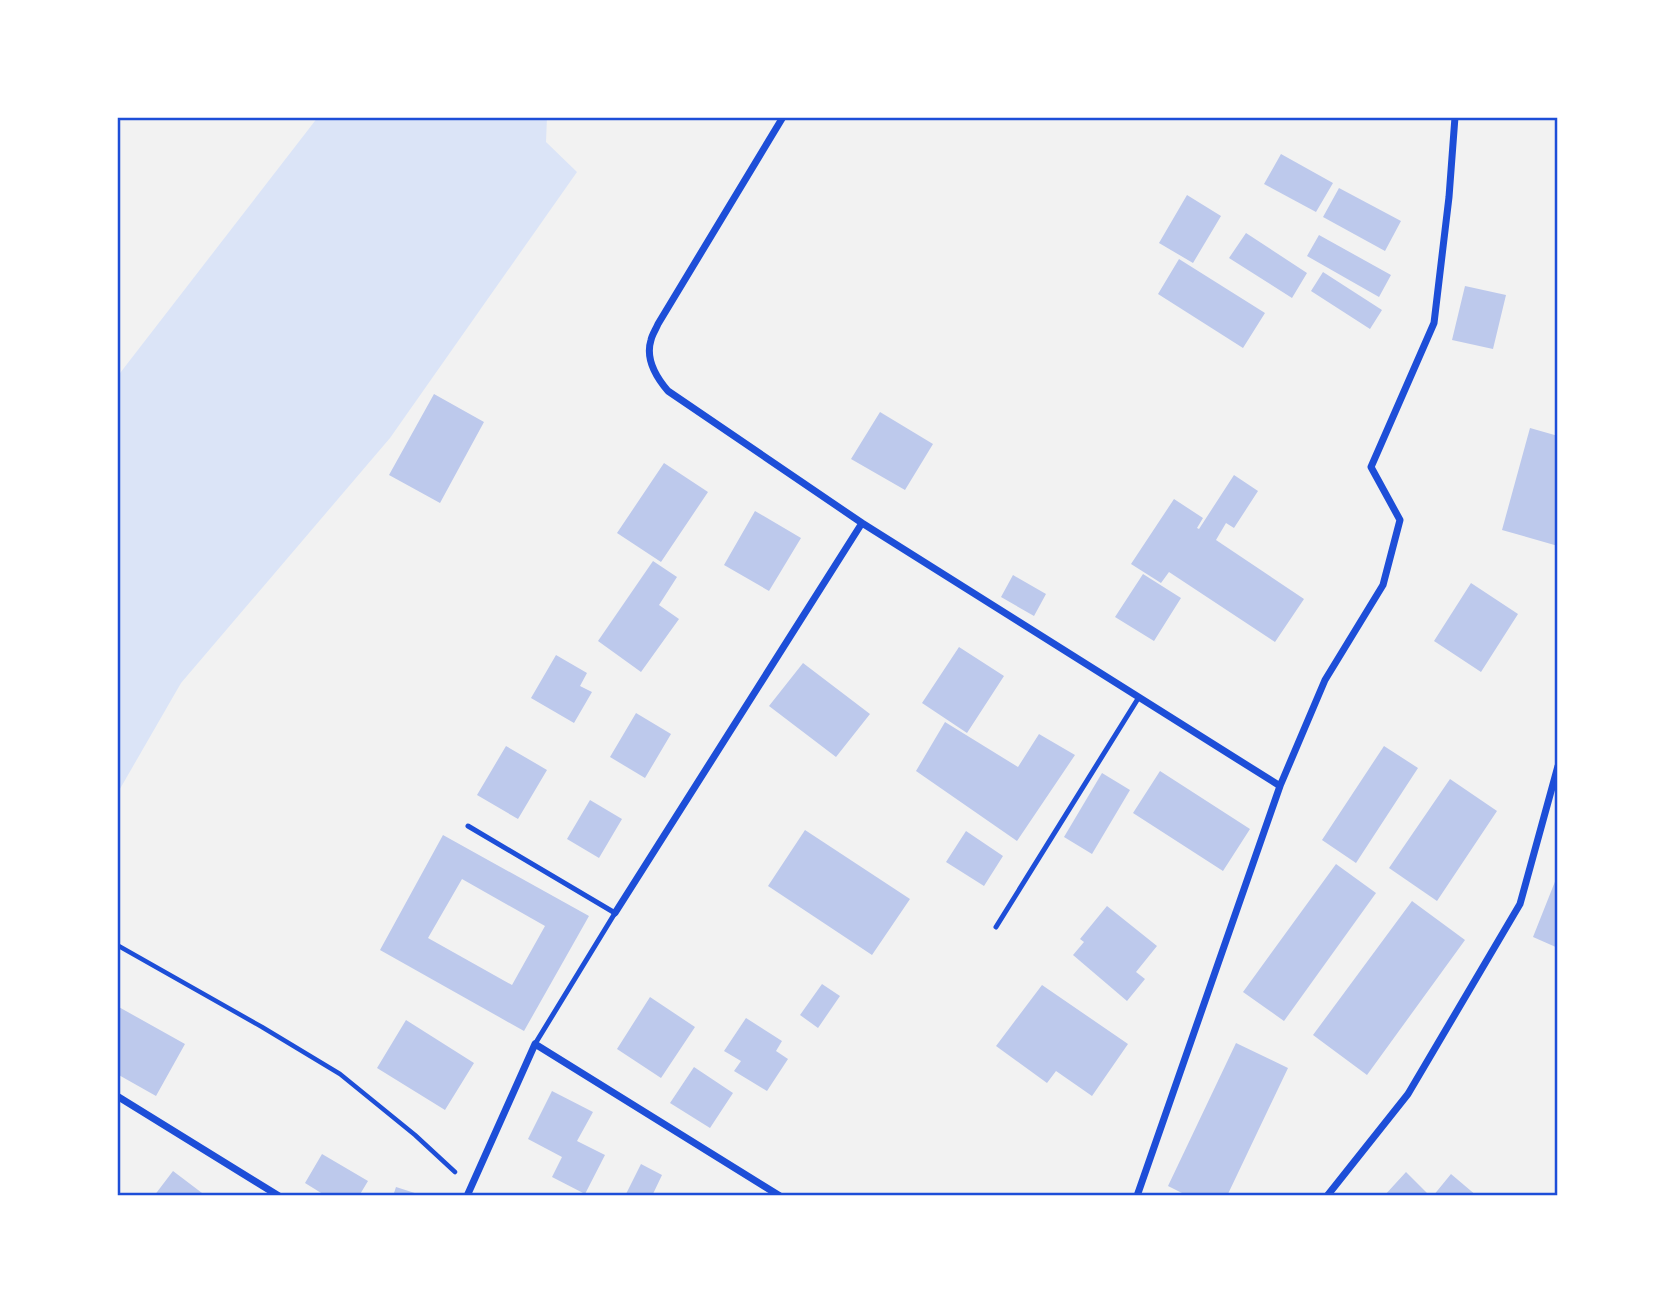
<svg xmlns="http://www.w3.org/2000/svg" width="1675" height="1313" font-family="Lato,sans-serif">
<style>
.green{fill:#dbe4f7}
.building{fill:#bdc9ec;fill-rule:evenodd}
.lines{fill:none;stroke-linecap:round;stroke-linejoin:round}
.path{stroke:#1d4ed8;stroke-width:4.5}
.service{stroke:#1d4ed8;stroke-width:5}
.minor{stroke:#1d4ed8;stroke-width:7}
.neatline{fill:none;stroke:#1d4ed8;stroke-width:2.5}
</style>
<rect width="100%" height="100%" fill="#f2f2f2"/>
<path class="green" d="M318,117h229l-1,25 31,30 -187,266 -209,245 -64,111v-417z"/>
<path class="building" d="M1281,154l52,29 -17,29 -52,-28z
M1339,188l62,33 -16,30 -62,-34z
M1187,195l34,21 -28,47 -34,-20z
M1246,233l61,40 -15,25 -63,-40z
M1319,235l72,40 -12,22 -72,-41z
M1179,259l86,54 -22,35 -85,-54z
M1323,272l59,38 -12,19 -59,-38z
M1465,286l41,9 -13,54 -41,-9z
M434,394l50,28 -44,81 -51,-28z
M880,412l53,32 -28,46 -54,-31z
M1530,428l28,8v110l-56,-16z
M664,463l44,29 -47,70 -44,-29z
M1234,475l24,16 -24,37 -8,-5 -10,17 88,59 -29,43 -106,-70 -8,11 -30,-19 43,-65 29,19 -6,10 2,1z
M755,511l46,27 -32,53 -45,-26z
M653,561l24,16 -18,28 20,14 -38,53 -43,-31z
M1143,574l38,24 -27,43 -39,-24z
M1013,575l33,19 -12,22 -33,-19z
M1471,583l47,31 -37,58 -47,-31z
M959,647l45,29 -37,57 -45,-30z
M556,655l31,18 -7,13 12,6 -18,31 -43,-25z
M803,663l67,51 -34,43 -67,-51z
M636,713l35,21 -26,44 -35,-21z
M945,722l73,45 21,-33 36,21 -58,86 -101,-70z
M506,746l41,24 -29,49 -41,-24z
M1384,746l34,22 -62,95 -34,-23z
M1160,771l90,58 -27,42 -90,-58z
M1102,773l28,17 -38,64 -28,-17z
M1450,779l47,32 -60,90 -48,-33z
M590,800l32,19 -23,39 -32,-19z
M805,830l105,69 -38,56 -104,-69z
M966,831l37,25 -19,30 -38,-24z
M443,835l146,81 -65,115 -144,-81zM462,879l83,47 -33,59 -84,-47z
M1336,864l40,29 -92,128 -41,-29z
M1558,874v74l-25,-11z
M1412,901l53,39 -98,135 -54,-40z
M1107,906l50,40 -21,26 9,7 -18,22 -54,-46 11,-13 -4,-3z
M822,984l18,12 -22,32 -18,-13z
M1042,985l86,59 -36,52 -36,-25 -9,12 -51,-37z
M650,997l45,30 -34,51 -44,-29z
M117,1006l68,38 -29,52 -39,-22z
M746,1018l36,23 -6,10 12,8 -21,32 -33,-20 7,-10 -17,-10z
M406,1020l68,43 -29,47 -68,-42z
M1236,1043l52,25 -61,128h-39l-20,-10z
M694,1067l39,26 -23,35 -40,-25z
M552,1091l41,21 -16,29 28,14 -20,39 -33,-17 10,-20 -34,-18z
M322,1154l46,27 -9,15h-33l-21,-13z
M641,1164l21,11 -10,21h-27z
M173,1171l33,25h-52z
M1406,1172l24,24h-46z
M1451,1174l26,22h-44z
M396,1187l25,8v1h-28z"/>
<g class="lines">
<path class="path" d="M117,945l145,82 78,47 75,61 40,37"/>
<path class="service" d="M468,826l147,87 -80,131
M996,927l143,-230"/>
<path class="minor" d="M783,117l-125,207c-2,5 -6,11 -7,16 -6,19 5,37 17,51l194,132 418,263
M615,913l247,-390
M117,1096l162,100
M467,1196l68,-152 245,152
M1137,1196l143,-410 45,-106 58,-95 17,-65 -29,-53 63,-144 15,-126 6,-80
M1327,1196l81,-102 112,-190 38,-138"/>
</g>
<rect width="1675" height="1313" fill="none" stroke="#ffffff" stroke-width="238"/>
<rect x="119" y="119" width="1437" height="1075" class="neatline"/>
</svg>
